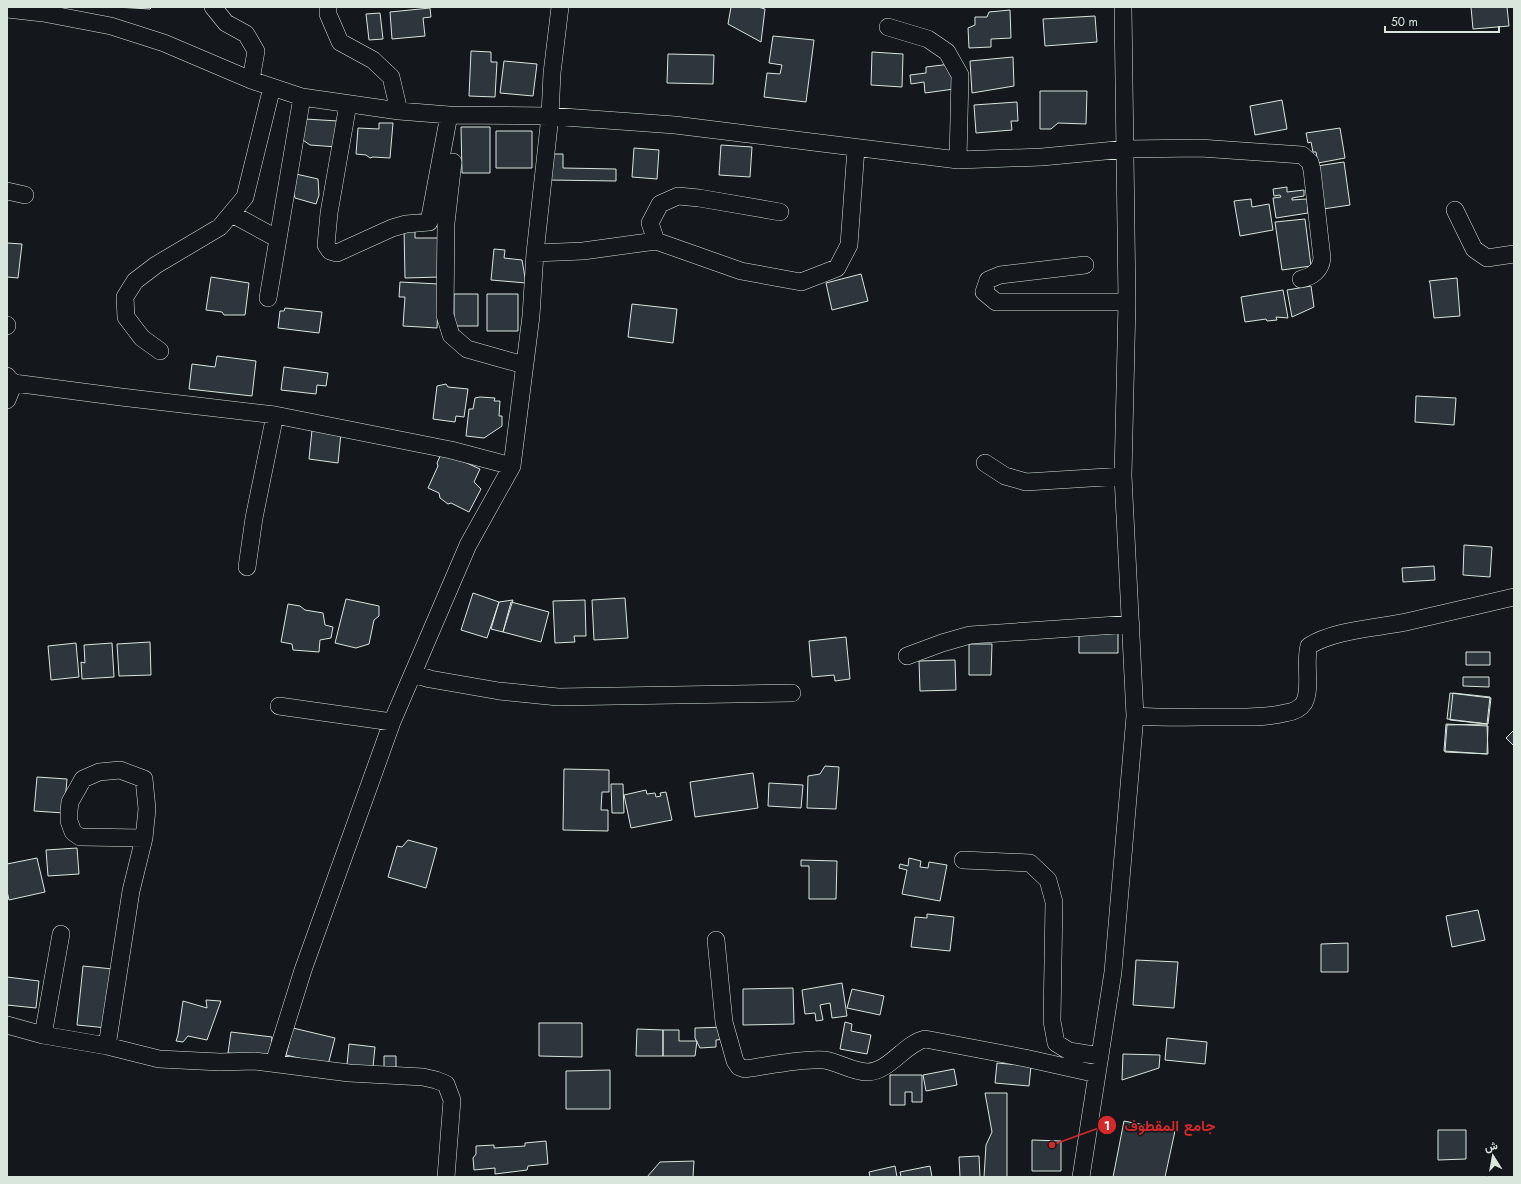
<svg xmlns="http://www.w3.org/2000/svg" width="1521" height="1184" font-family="Jost,Vazirmatn,sans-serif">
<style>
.building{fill:#2c363c;stroke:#d8e6dc}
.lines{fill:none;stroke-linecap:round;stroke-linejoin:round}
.minor-casing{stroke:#d8e6dc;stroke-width:18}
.minor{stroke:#14181c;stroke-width:17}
.leader{fill:none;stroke:#d62828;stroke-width:1.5}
.callout-dot{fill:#d62828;stroke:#14181c;stroke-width:1.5}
.mark-label{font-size:12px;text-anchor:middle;font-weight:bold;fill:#fff}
.callout-label{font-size:15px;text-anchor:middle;font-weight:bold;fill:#d62828;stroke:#14181c;stroke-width:3;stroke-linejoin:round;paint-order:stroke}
</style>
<rect width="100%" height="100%" fill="#14181c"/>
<path class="building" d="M116,7h36l-2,2z
M731,7h27l7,2 -4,33 -33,-18z
M1471,7h36l2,19 -36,3z
M430,8l1,9 -8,1 2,18 -33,3 -2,-27z
M1010,10l1,28 -20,1v8l-22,1 -1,-20 7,-3v-8h12l2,-5z
M380,13l3,26 -14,1 -3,-26z
M1095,16l2,26 -52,4 -2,-27z
M773,36l41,4 -8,62 -42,-5 3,-24 13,1 2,-9 -13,-2z
M471,51l20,1v10h6l-2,35 -26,-1z
M872,52l31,2 -1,33 -31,-2z
M668,54l46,1 -1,29 -46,-1z
M1013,57l1,29 -42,7 -2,-32z
M504,61l33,3 -4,32 -33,-3z
M951,64l3,25 -29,4 -1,-11 -13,2 -1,-9 16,-2v-6z
M1040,91h47l-1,33 -28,-1 -7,6h-11z
M1282,100l5,29 -32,6 -5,-29z
M1017,102l1,19h-7l1,9 -36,3 -2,-28z
M305,119l33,2 -1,26 -27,-2 -10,-7z
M379,123h14l-3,35 -17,-1 -3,1 -4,-3 -10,-1 2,-26 21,1z
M461,127h29v46h-28z
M1340,128l5,30 -27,5 -2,-11h-3l-2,-10 -3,1 -2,-10z
M496,131h36v37h-36z
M721,145l31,2 -2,30 -31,-2z
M634,148l25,2 -2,29 -25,-2z
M549,154h14v14l53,1v12l-67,-1z
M1344,162l6,43 -27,4 -6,-43z
M296,174l22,5 1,16 -3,9 -21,-6 -3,-12z
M1287,187v5l17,-2v6l-12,2v2l15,-1 1,14 -32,5 -3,-20 8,-1 -1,-2 -6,1 -1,-7z
M1251,199l1,8 17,-3 4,26 -33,6 -6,-35z
M1305,219l6,47 -29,4 -7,-48z
M415,226v12h24l1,39 -35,1 -1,-51z
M7,243l15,1 -4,34 -11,-1z
M494,249l11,1 -1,8 18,2 4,23 -35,-3z
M861,274l7,27 -36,9 -6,-27z
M211,277l38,6 -4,32h-21l-2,-3 -16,-2z
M1457,278l3,38 -26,2 -4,-35 -1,-2z
M400,282l39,2 -2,44 -34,-2 2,-29h-6z
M1311,286l3,21 -22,10 -5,-27z
M1283,290l5,28 -12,-1 1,3 -10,1 -1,-2 -21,3 -4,-25z
M454,294h24v32h-24z
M487,294h31v37h-31z
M632,304l45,5 -4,34 -45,-6z
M285,308l37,4 -3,21 -41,-5 2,-17h4z
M217,356l39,5 -4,35 -63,-7 3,-25 23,3z
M284,367l44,6 -2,13 -9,-1 -1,9 -35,-4z
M446,384l2,3 20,2 -4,28 -8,-1 -1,6 -22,-3 4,-33z
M1416,396l40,2 -2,27 -39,-3z
M480,397l15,1 -1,3h6l-1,15h3v10l-18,12 -18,-2 3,-27h4l2,-11z
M312,430l29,3 -3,30 -29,-4z
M442,452l38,17 -6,13 7,7 -12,23 -18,-9 -3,1 -8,-6 -1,-5 -11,-5 10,-22 -1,-3z
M1464,545l28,2 -2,30 -27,-2z
M1434,566l1,14 -32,2 -1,-14z
M473,593l26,9 -12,36 -26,-8z
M625,598l3,40 -34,2 -2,-40z
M346,599l33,7v10l-5,4 -5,24 -13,4 -21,-5z
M513,600l-10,32 -12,-3 8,-27z
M585,600l1,36h-12l1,6 -20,1 -2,-42z
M511,602l38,10 -8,30 -38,-10z
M288,604l12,2 5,4 18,3 2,12 8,2 -2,11 -11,2 -1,12 -26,-2 -1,-6 -11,-2z
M1079,629h39v24h-39z
M846,637l4,42 -15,2 -1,-6 -22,2 -3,-36z
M150,642l1,33 -32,1 -2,-32z
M76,643l3,34 -28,3 -3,-34z
M112,643l2,34 -32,2 -1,-17 4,1 -1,-18z
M969,644h23l-1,31h-22z
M1466,652h24v13h-24z
M955,660l1,30 -36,1 -1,-30z
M1463,677h26v10l-26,-1z
M1450,693l41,5 -3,26 -41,-5z
M1453,693l37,4 -3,27 -37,-4z
M1446,724l42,2 -1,28 -43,-3z
M1487,724l1,30 -43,-2 2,-27z
M1513,731l1,1v14l-8,-8z
M825,766l14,1 -3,42 -29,-1 1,-32 12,-2z
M564,769l45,1v22h-7l-1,18h7v21l-45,-1z
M753,773l5,35 -63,9 -5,-35z
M37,777l30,2 -3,34 -30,-2z
M769,783l34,2 -2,23 -33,-2z
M611,784h12l1,29h-12z
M646,790l1,4 8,-1 1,4 5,-1 -1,-3 6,-1 6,28 -41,8 -7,-33z
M408,840l29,8 -11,40 -38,-11 9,-31 5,1z
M77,848l2,26 -31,2 -2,-26z
M37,858l8,34 -36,8 -2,-9v-27z
M909,858l12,3 -1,6 8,1 1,-6 18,3 -7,36 -38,-7 5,-24 -8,-2 1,-4 8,2z
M801,860l36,1 -1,38h-27v-33h-8z
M1478,910l7,30 -33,7 -6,-31z
M927,914l27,3 -4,34 -39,-4 4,-30 12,1z
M1348,943v29h-27v-28z
M1136,960l42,2 -4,46 -41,-3z
M83,966l30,3 -6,59 -30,-3z
M7,977l32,4 -3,27 -29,-3z
M842,983l5,33 -15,2 -2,-15 -10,2 3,15 -7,1 -1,-8 -10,1 -3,-24z
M793,988l1,36 -51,1v-36z
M852,989l32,7 -4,19 -33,-7z
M206,1000l15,1 -14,39 -19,-4 -5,6 -7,-1 2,-6 5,-34 24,7z
M845,1022l7,2 -1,7 20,4 -4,19 -27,-5z
M539,1023h43v34l-43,-1z
M725,1027v12l-9,1v7l-16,1 -5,-10v-10z
M293,1028l42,10 -7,27 -42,-10z
M637,1029l26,1v26h-27z
M663,1030h16v11h18l-2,15h-32z
M231,1032l41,5 -2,21 -42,-5z
M1167,1038l40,4 -2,22 -40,-4z
M349,1044l26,3 -2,20 -26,-2z
M1123,1054l37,1 -1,13 -37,12z
M384,1056h12v15h-12z
M997,1063l34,3 -2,20 -34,-3z
M954,1069l3,16 -31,6 -3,-16z
M610,1070v39h-44v-38z
M890,1075h32v27h-10v-10h-7v13h-15z
M985,1093h22v84h-23l2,-32 6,-13z
M1124,1121l51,10 -10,46h-52z
M1438,1130h28v29l-28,1z
M1032,1140l29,1v30h-29z
M546,1141l2,23 -20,2 -1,4 -32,4v-6l-21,2 -1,-12 3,-4v-8l18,-1v3l31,-2v-3z
M979,1156l1,21h-20l-1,-20z
M694,1161l-1,16h-46l13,-15z
M895,1166l2,11h-27l-1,-5z
M930,1166l2,11h-31l-1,-5z"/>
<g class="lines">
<defs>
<path id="minor" d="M213,7l13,16 20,11 10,17 -5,29
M328,7v7l12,28 33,18 18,17 8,34
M7,9l36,4 68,13 53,17 87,37 51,17 97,14 50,4 101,1 125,9 283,35 84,-3 84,-8 74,-1 102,7 8,7 2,8 10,88c-1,12 -10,19 -21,21
M888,27l40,12 19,13 13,23 -2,85
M348,104l-19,109 -3,32 4,6 7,2 55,-25 14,-4 23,-2 20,-107
M453,162l-7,61 -1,92 6,20 16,14 57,16
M7,191l18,4
M1455,210l19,39 13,9 27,-4
M780,212l-81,-14 -21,-2 -18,8 -10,19 6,18 85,30 60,11 36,-14 12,-23 7,-97
M232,214l46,25
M535,253l48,-2 73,-10
M1085,265l-85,10 -12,5 -4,12 12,10h131
M268,298l34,-201
M7,325v1
M160,351l-18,-13 -16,-21 -1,-20 10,-16 21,-16 64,-38 25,-30 27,-110
M7,376l2,3 5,4 107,14 154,18 176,35 61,16
M7,400l7,-17
M985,463l20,13 21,6 97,-6
M247,567l7,-49 21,-103
M907,656l35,-13 28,-8 161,-11
M413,674l17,5 69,12 59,6 234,-4
M279,706l113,16
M1135,716c30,2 60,1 89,1 20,0 42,1 61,-4 7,-1 15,-4 19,-10 8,-15 0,-40 5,-57 24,-16 68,-18 97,-24 36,-8 72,-17 108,-25
M963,860l67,3 18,17 6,22 -2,119 4,22 13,8 31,5
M716,940l8,82 11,39 4,6 6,2c22,-3 58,-11 79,-9 15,2 28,12 44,12 22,-1 36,-28 57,-33l100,19 72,16
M7,1025l36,10 64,11 52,13 61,3 34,-1 95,12 74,4 13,3 10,4 6,16 -6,77
M43,1035l18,-101
M107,1046l24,-155 13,-53 3,-29 -3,-30 -24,-9 -21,2 -16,7 -13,23 -1,9v10l4,11 7,5 64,1
M274,1063l29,-93 89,-248 76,-177 44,-79 19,-150 4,-63 15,-137 2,-43 8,-66
M1081,1177l32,-205 22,-256 -12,-240 4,-174 -4,-295"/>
</defs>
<use href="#minor" class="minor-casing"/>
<use href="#minor" class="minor"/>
</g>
<path class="leader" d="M1052 1145L1107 1125"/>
<g class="callout-dot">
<circle cx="1052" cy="1145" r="4"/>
<circle cx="1107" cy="1125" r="10"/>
</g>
<g class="mark-label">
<text x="1107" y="1130">1</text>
</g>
<g class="callout-label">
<text x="1170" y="1131">جامع المقطوف</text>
</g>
<rect width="1521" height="1184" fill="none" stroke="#d8e6dc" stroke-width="16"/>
<g transform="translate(1493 1156) rotate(349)" stroke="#14181c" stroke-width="3" paint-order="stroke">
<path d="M0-3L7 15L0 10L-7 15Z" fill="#d8e6dc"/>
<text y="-6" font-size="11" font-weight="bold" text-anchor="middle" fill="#d8e6dc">ش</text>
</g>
<path d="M1385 26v6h114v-6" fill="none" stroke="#d8e6dc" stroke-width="2"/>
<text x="1391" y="26" font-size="12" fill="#d8e6dc" stroke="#14181c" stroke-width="3" paint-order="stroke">50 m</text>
</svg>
